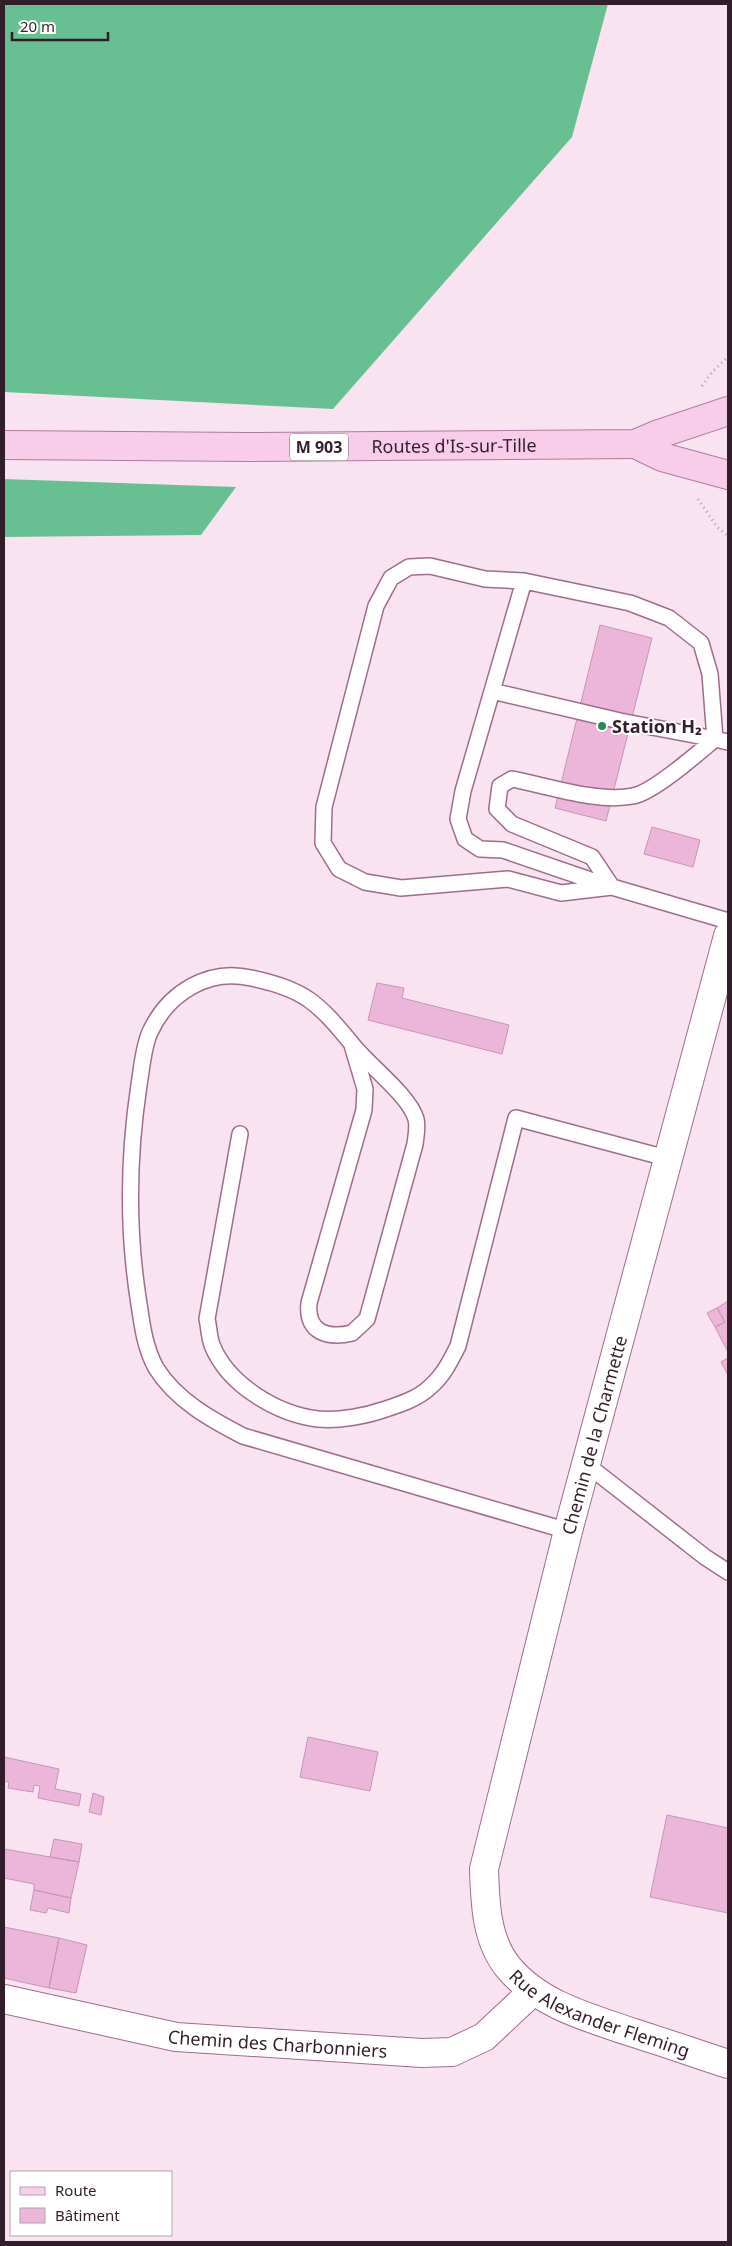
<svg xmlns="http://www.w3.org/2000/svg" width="732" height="2246" font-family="'Noto Sans',sans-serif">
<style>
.forest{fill:#68c092}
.building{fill:#ebb6d9;stroke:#c694b5}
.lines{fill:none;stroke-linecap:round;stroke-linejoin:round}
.service-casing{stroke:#9d6d8d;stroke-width:18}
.minor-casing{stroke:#9d6d8d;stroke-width:30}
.primary-casing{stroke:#b07a9e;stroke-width:30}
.path{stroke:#b39eab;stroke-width:3;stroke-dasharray:1 4;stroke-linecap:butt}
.service{stroke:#fff;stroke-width:15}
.minor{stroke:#fff;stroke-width:28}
.primary{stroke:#f8cdea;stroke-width:28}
.poi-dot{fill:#2c875d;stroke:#fff;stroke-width:2}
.labels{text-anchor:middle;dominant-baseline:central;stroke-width:4;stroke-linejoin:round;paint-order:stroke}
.shield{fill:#fff;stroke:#70626b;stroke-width:1}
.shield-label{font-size:16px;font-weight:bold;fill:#321e2b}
.street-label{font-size:18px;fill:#321e2b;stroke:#fff}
.poi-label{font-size:18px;font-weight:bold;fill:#321e2b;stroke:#fff;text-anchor:start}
</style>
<rect width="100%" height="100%" fill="#f9e3f1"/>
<path class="forest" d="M4,4h604l-36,133 -239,272 -329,-17z
M4,479l232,8 -35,48 -197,2z"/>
<path class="building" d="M600,625l52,13 -46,183 -51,-13z
M652,827l48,13 -7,27 -49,-13z
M377,983l27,5 -2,10 107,27 -7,29 -134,-34z
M728,1301v51l-13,-25 10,-5 -8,-14z
M717,1308l8,14 -10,5 -8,-14z
M728,1358v17l-7,-13z
M308,1737l70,15 -8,39 -70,-14z
M4,1757l55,12 -4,20 26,5 -2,12 -41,-8 2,-12 -6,-1 -1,7 -25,-4 1,-6 -5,-1z
M93,1793l11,4 -3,18 -12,-3z
M667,1815l61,13v85l-78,-16z
M54,1839l28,5 -3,18 -29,-5z
M4,1849l75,13 -8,36 -37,-8v-6l-30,-6z
M34,1890l37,8 -2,15 -21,-5 -2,5 -16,-3z
M4,1927l55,11 -10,50 -45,-10z
M59,1938l28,7 -11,48 -27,-5z"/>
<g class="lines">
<defs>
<path id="service" d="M524,581l-61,210 -5,28 7,20 15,10 23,1 105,36
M492,691l128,30 95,18
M728,742l-13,-3 -5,-65 -9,-31 -32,-25 -39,-15 -106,-22 -39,-2 -55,-13 -21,1 -18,11 -15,28 -52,201 -1,36 16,26 26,13 36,6 107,-9 53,14 51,-6 116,34
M612,887l-20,-30 -80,-33 -15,-15 3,-23 12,-7c36,7 86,24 121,17 20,-3 65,-43 82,-57
M352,1045l13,44 -1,21 -55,193c-3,29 18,36 43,30l15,-14 48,-175c1,-8 3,-17 1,-25 -7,-24 -48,-54 -64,-75 -34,-41 -47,-55 -101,-66 -43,-10 -83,15 -101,54 -7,16 -8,35 -11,53 -11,73 -12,145 0,219 3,21 6,44 17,64 20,32 54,51 87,68l325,95
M240,1134l-33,185c2,8 2,18 5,26 16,40 65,69 106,74 21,2 48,-3 68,-10 15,-5 33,-11 44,-22 13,-11 20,-25 28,-41l58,-228 154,41
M586,1464l119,93 23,15"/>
<g id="minor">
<path id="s1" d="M728,936l-160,595 -84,338c1,33 2,71 24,98 31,38 82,51 126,66 32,10 63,21 94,31"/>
<path id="s2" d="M4,1999l172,38 246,16 30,-1 32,-15 49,-46"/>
</g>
<g id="primary">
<path d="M635,444l27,13 66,18"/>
<path id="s3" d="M4,445l245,2 386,-3 21,-9 72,-24"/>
</g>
</defs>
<use href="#service" class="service-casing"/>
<use href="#minor" class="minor-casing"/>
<use href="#primary" class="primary-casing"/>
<path class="path" d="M702,386l10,-14 16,-15
M698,499l19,28 11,9"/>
<use href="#service" class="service"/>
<use href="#minor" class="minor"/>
<use href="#primary" class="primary"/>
</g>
<circle class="poi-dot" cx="602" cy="726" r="5"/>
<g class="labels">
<rect class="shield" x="290" y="433.5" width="58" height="27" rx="4"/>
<g class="shield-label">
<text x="319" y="447">M 903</text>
</g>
<g class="street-label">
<text stroke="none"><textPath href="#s3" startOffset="450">Routes d'Is-sur-Tille</textPath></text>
<text transform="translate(594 1435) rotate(-75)">Chemin de la Charmette</text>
<text stroke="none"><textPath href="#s1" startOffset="1172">Rue Alexander Fleming</textPath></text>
<text stroke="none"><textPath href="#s2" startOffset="278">Chemin des Charbonniers</textPath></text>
</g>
<g class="poi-label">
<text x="612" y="726">Station H₂</text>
</g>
</g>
<rect width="732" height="2246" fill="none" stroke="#321e2b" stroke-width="10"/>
<rect x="10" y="2171" width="162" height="65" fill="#ffffff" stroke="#ada5aa"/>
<rect x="20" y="2187" width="25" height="8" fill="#f8cdea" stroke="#ada5aa"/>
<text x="55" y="2196" font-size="15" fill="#321e2b">Route</text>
<rect x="20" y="2208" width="25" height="15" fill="#ebb6d9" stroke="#ada5aa"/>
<text x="55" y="2221" font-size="15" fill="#321e2b">Bâtiment</text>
<path d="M12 32v8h96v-8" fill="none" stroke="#321e2b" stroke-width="2.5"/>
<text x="20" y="32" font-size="15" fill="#321e2b" stroke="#ffffff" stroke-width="4" paint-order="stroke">20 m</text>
</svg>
